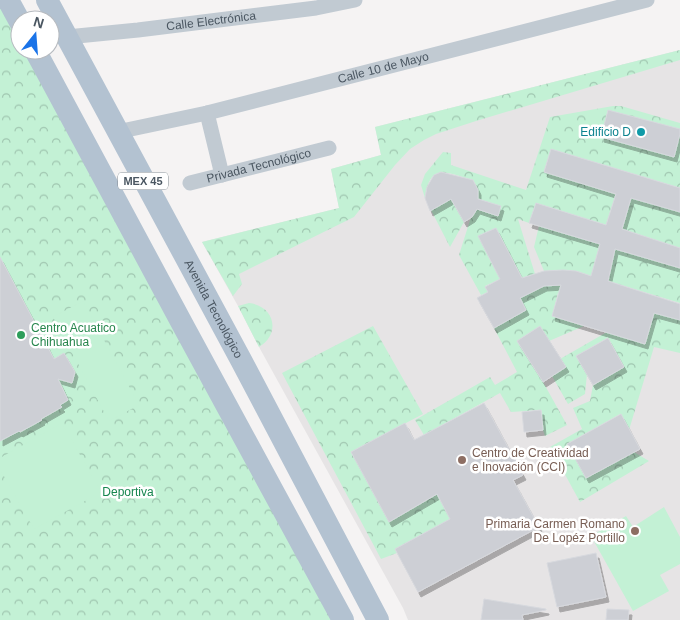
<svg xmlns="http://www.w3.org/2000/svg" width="680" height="620" font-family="Arial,sans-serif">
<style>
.education{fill:#e6e4e5}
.forest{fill:url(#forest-crowns)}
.pitch{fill:#c3f1d5}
.building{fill:#cdcfd5;stroke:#d7d9de;filter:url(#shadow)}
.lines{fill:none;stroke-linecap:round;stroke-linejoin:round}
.street{stroke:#c1cad2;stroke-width:15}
.primary{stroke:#b3c2d1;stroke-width:22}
.culture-dot{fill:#0f9aa8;stroke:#fff;stroke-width:2}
.leisure-dot{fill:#2e9e5b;stroke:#fff;stroke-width:2}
.education-dot{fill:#8d6e63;stroke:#fff;stroke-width:2}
.labels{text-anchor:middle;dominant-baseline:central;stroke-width:5;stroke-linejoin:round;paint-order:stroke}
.shield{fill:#fff;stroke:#808990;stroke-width:1}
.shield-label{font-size:11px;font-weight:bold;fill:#4a5661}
.street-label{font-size:12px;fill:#4a5661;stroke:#fff}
.culture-label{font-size:12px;fill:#0d838f;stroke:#fff;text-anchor:end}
.leisure-label{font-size:12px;fill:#27864d;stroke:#fff;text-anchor:start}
.education-label{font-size:12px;fill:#785e54;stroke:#fff;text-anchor:start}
.park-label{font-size:12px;fill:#17864f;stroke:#fff}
</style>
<defs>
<pattern id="forest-crowns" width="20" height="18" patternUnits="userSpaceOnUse" patternTransform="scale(1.25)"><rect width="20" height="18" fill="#c3f1d5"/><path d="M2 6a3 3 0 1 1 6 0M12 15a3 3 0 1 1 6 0" fill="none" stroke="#a0c6b0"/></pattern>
<filter id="shadow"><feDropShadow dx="3" dy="5" stdDeviation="0" flood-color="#0004"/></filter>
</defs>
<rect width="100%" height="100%" fill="#f5f3f3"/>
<path class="education" d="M680,50v570h-272l-5,-12 -144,-261 -21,-41 -36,-64 137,-34 -8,-39 50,-14 -6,-28z"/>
<path class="forest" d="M0,0l20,21v29h15l308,570h-343z
M680,50v10l-204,61 -40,13 -12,6 -14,9 -15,16 -41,52 -115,57 3,10 -9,12 -31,-54 137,-34 -8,-39 50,-14 -6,-28z
M613,106h8l59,17v65l-129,-39 -7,22 72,23 -10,31 -70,-21 -7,19 -11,-4 17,55 -13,4 -27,-50 -16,9 21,42 -15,7 3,6 -7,3 -22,-40 12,-38 5,-8 13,4 -11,-14c0,-8 -1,-12 -5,-19 -26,-7 -43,-19 -48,18l-4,-13 4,-11 18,-22 8,1v12l75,25 24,-73z
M631,198l49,14v36l-58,-19z
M451,199l13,23 -14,25 -19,-37z
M539,226l61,18 -9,32c-17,-6 -29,-6 -47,-5l-10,-24z
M615,249l65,19v35l-72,-22z
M556,285l13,2 21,6 90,27v33l-26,-6 -25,83 -9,-16 -53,30 19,34 48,-26 15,9 -69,41 -30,-55 32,-18 -9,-21 17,-7 3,-16 31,-18 -17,-29 -31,18 11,18 -2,20 -17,10 -16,-28 8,-17 47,-27 38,12 7,-25 -94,-26 -6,23 32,10 -35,15 -10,-14 -22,14 26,41 24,43 -22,11 -2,-6 -2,-20 -30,2 -11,-19 -76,42 -9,-15 75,-43 5,8 22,-13 -23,-44 32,-18 -6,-12 24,-12z
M249,303c26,3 32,31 10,44l-21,-41z
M373,326l50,88 -72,38 38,70 48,-28 13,25 -55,30 2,4 -16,6 -99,-186z"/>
<path class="pitch" d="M83,301l56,104 -30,16 -56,-104z
M62,423l39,69 -67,37 -34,-60v-11z
M664,507l16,30v27l-20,11 9,16 -36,20 -42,-75 35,-20 7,11z"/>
<path class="building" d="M608,110l72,19v5l-6,23 -73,-20z
M551,149l129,39v24l-49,-14 -9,31 58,19v20l-65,-19 -7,32 72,23v16l-26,-7 -9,31 -93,-28 9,-31 -17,1 -24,12 6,12 -32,18 -17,-30 11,-6 -3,-5 15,-8 -22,-43 18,-8 26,50 22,-7 19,-1 13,1 15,5 9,-32 -71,-21 7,-20 70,22 10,-31 -72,-22z
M441,172l32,8 5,10v9l23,7 -3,10 -21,-7 -5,8 -8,5 -13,-23 -21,12 -5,-13 2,-11 7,-12z
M0,257l54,102 10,-6 11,19 -3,11 -14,-4 10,21 -8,5 2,2 -21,12 1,1 -22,12 -1,-1 -19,10z
M540,326l26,41 -23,15 -26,-41z
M608,338l16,29 -31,18 -17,-29z
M484,403l39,72 -10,5 26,47 -121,65 -23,-43 55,-30 -13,-25 -48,28 -38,-70 54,-29 9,17z
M541,410l2,20 -19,2 -2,-20z
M621,414l19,35 -54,29 -19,-34z
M596,553l10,44 -49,10 -10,-44z
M484,599l62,10v1l-24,5 1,5h-42z
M607,609l22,1 -1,10h-22z"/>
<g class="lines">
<g class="street">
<path id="s1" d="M67,37l71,-7 178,-22 39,-8"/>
<path d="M207,113l15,62"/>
<path id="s2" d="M117,132l90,-19 440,-113"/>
<path id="s3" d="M190,183l139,-35"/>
</g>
<g class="primary">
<path d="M8,0l12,22"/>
<path id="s4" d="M47,0l194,360 137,260"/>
<path d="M35,50l150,279 158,291"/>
</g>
</g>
<circle class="culture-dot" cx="641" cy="132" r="5"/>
<circle class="leisure-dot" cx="21" cy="335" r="5"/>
<g class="education-dot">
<circle cx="462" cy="460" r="5"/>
<circle cx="635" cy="531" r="5"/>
</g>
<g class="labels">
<rect class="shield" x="118" y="172.5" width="50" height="17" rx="4"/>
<g class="shield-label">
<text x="143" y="181">MEX 45</text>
</g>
<g class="street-label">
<text stroke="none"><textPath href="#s1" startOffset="145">Calle Electrónica</textPath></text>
<text stroke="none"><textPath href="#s2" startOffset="274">Calle 10 de Mayo</textPath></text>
<text stroke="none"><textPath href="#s3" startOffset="71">Privada Tecnológico</textPath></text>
<text stroke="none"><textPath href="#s4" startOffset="351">Avenida Tecnológico</textPath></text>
</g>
<g class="culture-label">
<text x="631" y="132">Edificio D</text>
</g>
<g class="leisure-label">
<text x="31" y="328">Centro Acuatico<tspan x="31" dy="14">Chihuahua</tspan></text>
</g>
<g class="education-label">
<text x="472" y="453">Centro de Creatividad<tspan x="472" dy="14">e Inovación (CCI)</tspan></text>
<text x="625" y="524" text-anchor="end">Primaria Carmen Romano<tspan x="625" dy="14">De Lopéz Portillo</tspan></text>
</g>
<g class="park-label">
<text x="128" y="492">Deportiva</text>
</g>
</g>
<g transform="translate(35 35) rotate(17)"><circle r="24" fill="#ffffff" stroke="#b7bbc0"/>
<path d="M0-4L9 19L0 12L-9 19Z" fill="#1a73e8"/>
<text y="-8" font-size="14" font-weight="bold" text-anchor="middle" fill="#4a5661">N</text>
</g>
</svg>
